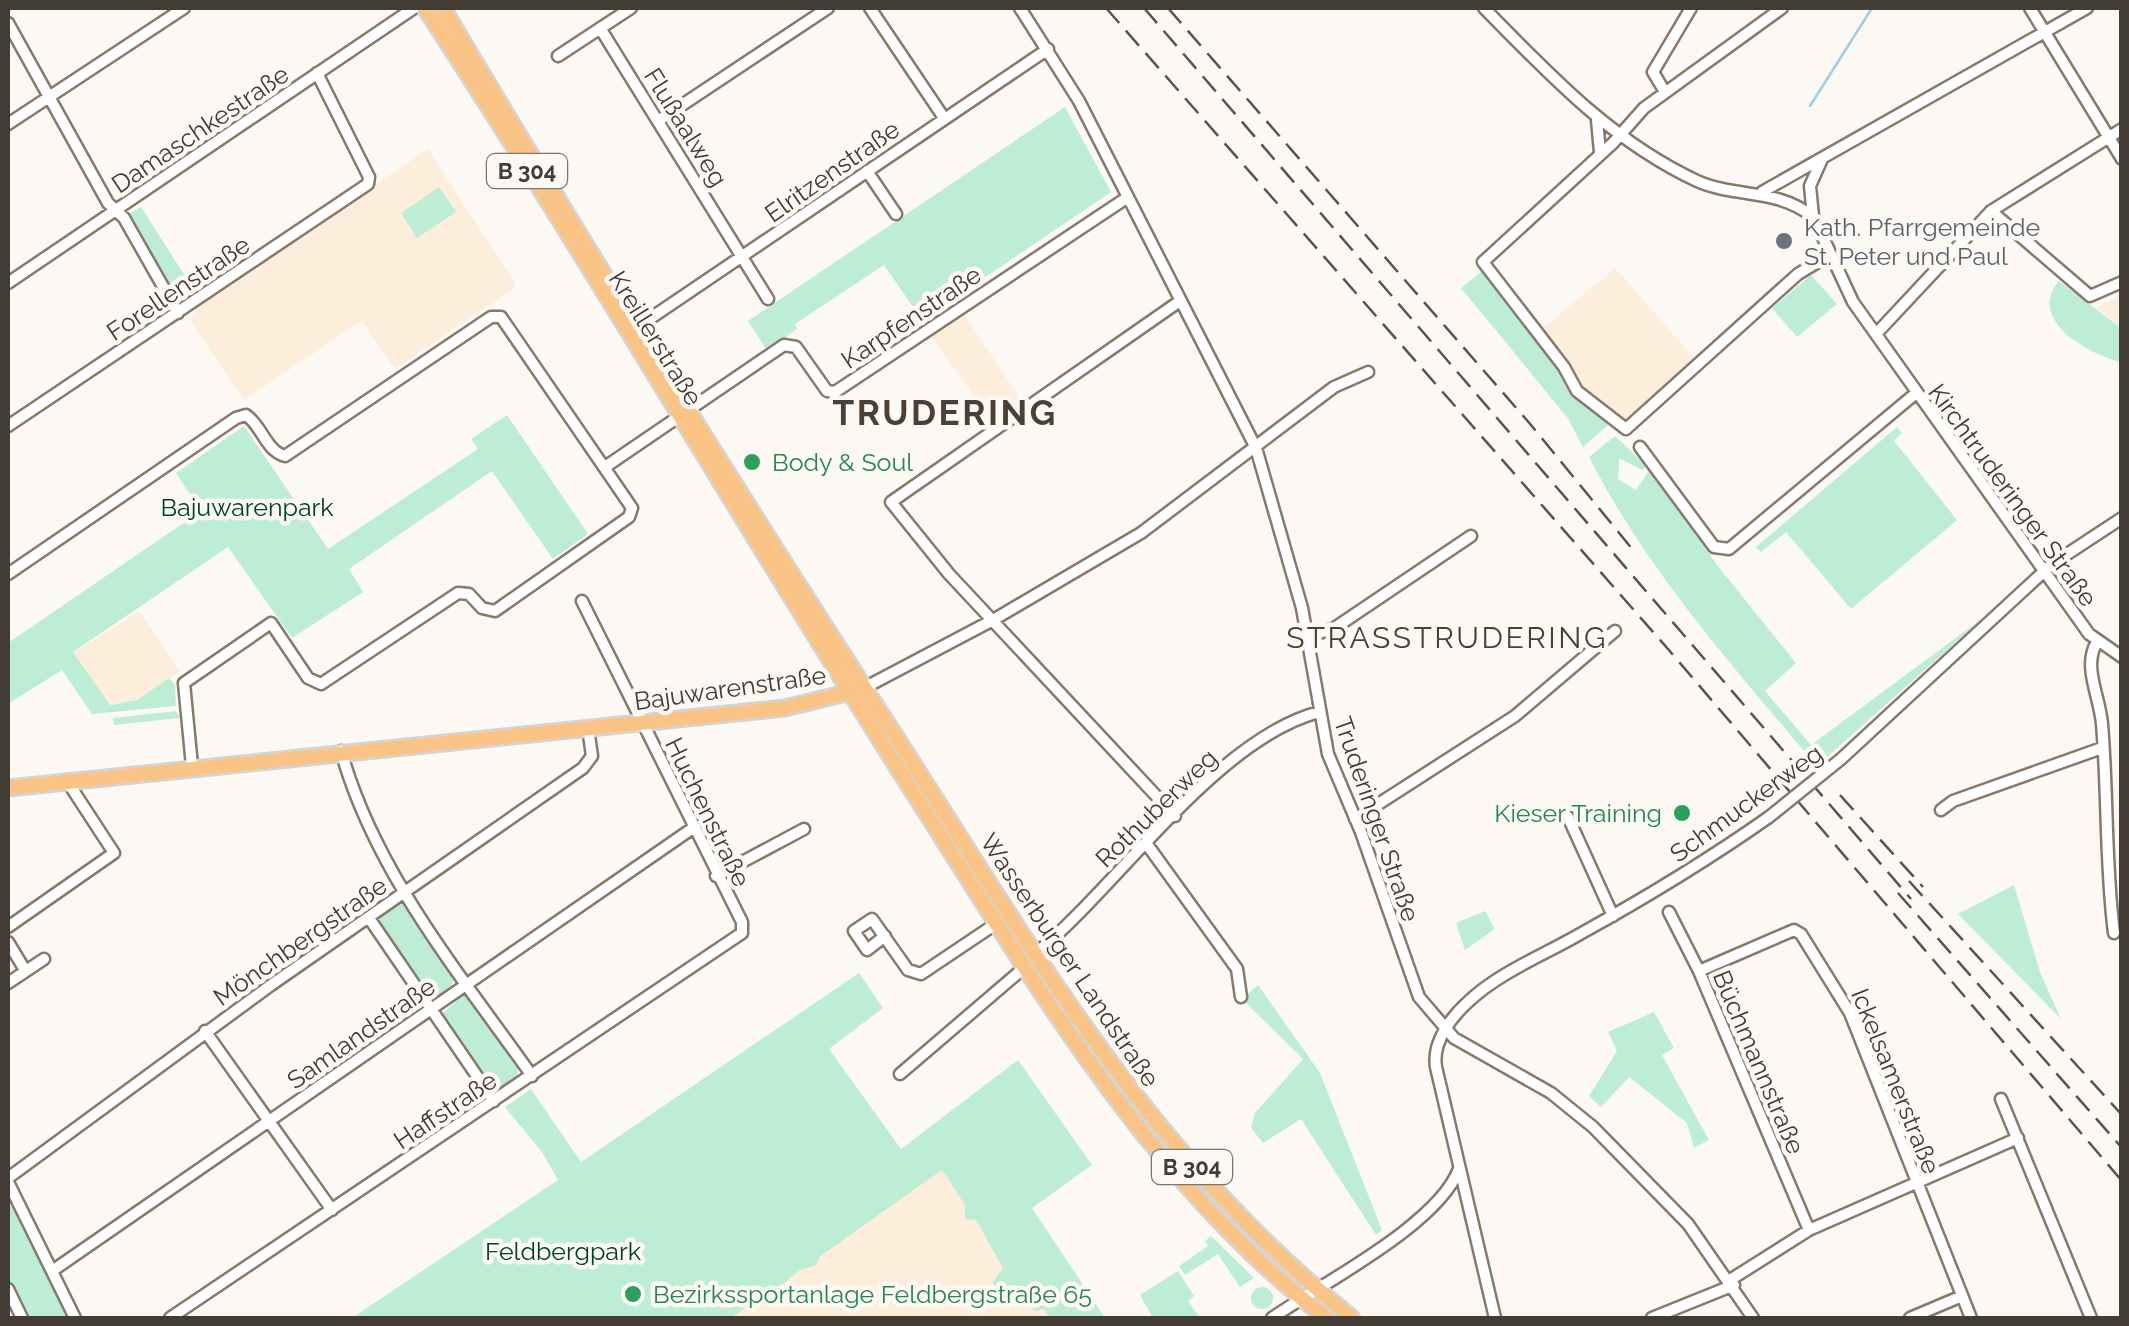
<svg xmlns="http://www.w3.org/2000/svg" width="2129" height="1326" font-family="Raleway,sans-serif">
<style>
.education{fill:#fdeddb}
.green{fill:#beedd5}
.lines{fill:none;stroke-linecap:round;stroke-linejoin:round}
.stream{stroke:#9ad0e3;stroke-width:2.5}
.minor-casing{stroke:#887969;stroke-width:15}
.major-casing{stroke:#d6d4d3;stroke-width:19}
.minor{stroke:#fff;stroke-width:10}
.major{stroke:#fac486;stroke-width:14}
.rail{stroke:#5b544d;stroke-width:2.5;stroke-dasharray:20 10;stroke-linecap:butt}
.minor-bridge-casing{stroke:#887969;stroke-width:15;stroke-linecap:butt}
.minor-bridge{stroke:#fff;stroke-width:10}
.worship-dot{fill:#6b7280;stroke:#fcf9f5;stroke-width:4}
.leisure-dot{fill:#2e9e5b;stroke:#fcf9f5;stroke-width:4}
.labels{text-anchor:middle;dominant-baseline:central;stroke-width:9;stroke-linejoin:round;paint-order:stroke}
.shield{fill:#fcf9f5;stroke:#7a756f;stroke-width:2.5}
.shield-label{font-size:22px;font-weight:bold;fill:#433c35}
.street-label{font-size:25px;fill:#433c35;stroke:#fcf9f5}
.worship-label{font-size:25px;fill:#5b616d;stroke:#fcf9f5;text-anchor:start}
.leisure-label{font-size:25px;fill:#27864d;stroke:#fcf9f5;text-anchor:start}
.park-label{font-size:25px;fill:#00412b;stroke:#fcf9f5}
.quarter-label{font-size:30px;letter-spacing:2.5px;fill:#4d3f31;stroke:#fcf9f5}
.district-label{font-size:35px;font-weight:bold;letter-spacing:2.5px;fill:#4d3f31;stroke:#fcf9f5}
</style>
<rect width="100%" height="100%" fill="#fcf9f5"/>
<path class="education" d="M428,149l89,137 -122,83 -33,-48 -118,79 -55,-81 8,-6 -3,-5z
M1615,268l79,90 -71,64 -40,-32 -42,-60z
M2121,293v35l-24,-20z
M964,314l58,87 -29,22 -62,-88z
M139,611l41,60 -43,29 -27,5 -37,-52z
M946,1160l104,158h-328z"/>
<path class="green" d="M1065,107l46,85 -189,128 -38,-55 -89,59 2,5 -30,21 -19,-29z
M439,187l17,25 -39,26 -16,-25z
M141,207l53,83 -15,10 -50,-86z
M1483,270l78,99 9,20 38,36 -25,22 -16,-30 -106,-129z
M1811,275l26,29 -40,33 -25,-29z
M2059,281l62,47v34c-34,-8 -95,-43 -62,-81z
M507,415l81,119 -35,25 -61,-88 -143,98 14,23 -71,46 -64,-91 -155,105 37,53 27,-5 32,-22 6,7 1,21 -84,8 -30,-44 -54,34v-61l193,-132 -25,-38 68,-47 84,123 150,-100 -7,-10z
M1897,427l5,6 -8,8 63,79 -106,89 -65,-77 -25,20 -5,-5z
M1615,436l32,30 -5,4 -23,-12 -1,21 18,11 14,-21 67,96 79,98 -31,28 46,54 173,-128 -167,149c-83,-98 -169,-194 -228,-309z
M176,711l4,7 -66,7 -1,-7z
M2014,885l26,87 21,47 -103,-105z
M402,901l52,75 -3,12 -16,9 -10,-4 -50,-74z
M1485,911l10,18 -30,21 -9,-27z
M859,973l24,35 -54,41 72,100 117,-89 74,105 -60,43 73,110h-55l-6,-9 -10,2 -13,-13 -19,1 -9,-17 10,-14 -27,-48 -11,-1v-14l-23,-35 -123,87 -2,8 -17,5 -29,24 -1,6h-15l-5,11 -3,-4 -17,11h-378l206,-138 -16,-28 -37,-45 26,-18 50,73z
M1258,985l62,88 62,157 -6,5 -75,-116 -38,24 -12,-15 4,-15 48,-54 -57,-56 -1,-7z
M463,995l6,2 49,71 -1,9 -18,11 -10,-3 -46,-72z
M1654,1012l20,36 -12,7 47,85 -15,8 -7,-25 -58,-46 -28,30 -12,-11 28,-45 -9,-19z
M8,1193l61,125h-41l-20,-39z
M1211,1236l43,42 -14,9 -22,-33 -33,21 -6,-9 29,-20 -3,-5z
M1178,1271l16,25 -6,5 12,17h-47l-13,-23z
M1251 1298a11 11 0 1 1 22 0a11 11 0 1 1-22 0Z"/>
<g class="lines">
<path class="stream" d="M1810,106l62,-98"/>
<defs>
<path id="minor" d="M870,8l74,110
M1020,8l59,93 177,347 46,160 26,146 33,78 58,165 35,41 97,55 42,34 95,97 65,94
M1484,8c65,66 127,133 213,173 38,17 79,7 115,35
M1782,8l-138,100 -31,35 -130,119 81,105 13,24 49,38 172,-155 33,-20
M2030,8l92,151
M8,23l100,180 16,15 54,95
M600,28l168,271
M558,56l73,-48
M1665,92l-12,-20 38,-64
M1597,120l3,32
M658,121l170,-113
M8,124l176,-116
M1822,159l-12,27 3,30 40,86 236,332 33,23
M867,171l29,43
M1762,192l325,-184
M1991,211l99,85 32,-14
M8,283l406,-275
M639,326l409,-277
M1876,334l115,-123 131,-82
M8,426l360,-242 1,-7 -52,-104
M1640,447l74,100 15,2 186,-155
M605,467l179,-122 12,2 31,44 8,1 293,-195
M8,574l228,-156 10,-3c16,11 20,36 39,41l206,-139h10l131,191 -3,9 -134,94 -13,-3 -13,-14 -11,-1 -137,91 -13,-6 -37,-55 -87,60 8,83
M1308,636l25,-7 138,-93
M2097,642c-15,24 3,55 5,82 6,70 3,139 12,209
M864,688l129,-68 148,-87 193,-146 34,-15
M341,751c34,122 119,223 191,325
M1841,759l211,-195 70,-46
M1941,810l12,-9 149,-53
M1175,816l-226,-242 -58,-72 289,-201
M1568,817l45,99
M1355,819l160,-103 100,-85
M1146,843l91,126 4,28
M716,876l88,-47
M1669,912l30,59 110,259
M369,918l125,183
M8,927l106,-74 -47,-72
M885,936l-18,14 -13,-19 18,-12 36,51 13,4 76,-51
M8,942l17,28
M1035,954c83,-68 181,-215 284,-242
M1699,971l95,-41 7,4 49,79 121,305
M8,983l36,-24
M205,1031l127,179
M900,1074l125,-107
M2001,1099l90,219
M8,1178l263,-193 312,-217 9,-12 -4,-28
M8,1182l67,136
M52,1271l641,-443
M1730,1280l79,-50 209,-92
M8,1289l14,29
M170,1318l572,-385v-11l-160,-321
M1272,1318c49,-34 166,-93 187,-149
M1495,1318l-59,-251c-4,-25 15,-50 33,-66 31,-29 75,-46 111,-67 65,-36 128,-74 189,-117
M1652,1318l82,-33
M1910,1318l52,-22"/>
<path id="major" d="M425,8c172,264 330,537 500,803 115,181 229,374 401,507
M443,8c143,242 293,481 446,718 142,220 255,425 463,592
M8,788l777,-80 69,-17"/>
</defs>
<use href="#minor" class="minor-casing"/>
<use href="#major" class="major-casing"/>
<use href="#minor" class="minor"/>
<use href="#major" class="major"/>
<path class="rail" d="M1106,8l562,641 454,532
M1144,8l767,891
M1168,8l363,417 102,125
M1840,795l83,92
M1909,881l213,234
M1898,893l224,255"/>
<defs>
<path id="minor-bridge" d="M1769,817l72,-58"/>
</defs>
<use href="#minor-bridge" class="minor-bridge-casing"/>
<use href="#minor-bridge" class="minor-bridge"/>
</g>
<circle class="worship-dot" cx="1784" cy="241" r="10"/>
<g class="leisure-dot">
<circle cx="752" cy="462" r="10"/>
<circle cx="1682" cy="813" r="10"/>
<circle cx="633" cy="1294" r="10"/>
</g>
<g class="labels">
<g class="shield">
<rect x="487" y="154" width="80" height="34" rx="8"/>
<rect x="1152" y="1150" width="80" height="34" rx="8"/>
</g>
<g class="shield-label">
<text x="527" y="171">B 304</text>
<text x="1192" y="1167">B 304</text>
</g>
<g class="street-label">
<text transform="translate(686 127) rotate(58)">Flußaalweg</text>
<text transform="translate(200 129) rotate(-34)">Damaschkestraße</text>
<text transform="translate(832 171) rotate(-35)">Elritzenstraße</text>
<text transform="translate(178 288) rotate(-34)">Forellenstraße</text>
<text transform="translate(911 317) rotate(-34)">Karpfenstraße</text>
<text transform="translate(656 338) rotate(58)">Kreillerstraße</text>
<text transform="translate(2013 495) rotate(54)">Kirchtruderinger Straße</text>
<text transform="translate(730 688) rotate(-8)">Bajuwarenstraße</text>
<text transform="translate(1746 803) rotate(-36)">Schmuckerweg</text>
<text transform="translate(1156 808) rotate(-44)">Rothuberweg</text>
<text transform="translate(708 812) rotate(64)">Huchenstraße</text>
<text transform="translate(1377 819) rotate(71)">Truderinger Straße</text>
<text transform="translate(300 941) rotate(-35)">Mönchbergstraße</text>
<text transform="translate(1070 960) rotate(56)">Wasserburger Landstraße</text>
<text transform="translate(361 1033) rotate(-35)">Samlandstraße</text>
<text transform="translate(1759 1062) rotate(67)">Büchmannstraße</text>
<text transform="translate(1896 1081) rotate(68)">Ickelsamerstraße</text>
<text transform="translate(445 1110) rotate(-34)">Haffstraße</text>
</g>
<g class="worship-label">
<text x="1804" y="227">Kath. Pfarrgemeinde<tspan x="1804" dy="29">St. Peter und Paul</tspan></text>
</g>
<g class="leisure-label">
<text x="772" y="462">Body &amp; Soul</text>
<text x="1662" y="813" text-anchor="end">Kieser Training</text>
<text x="653" y="1294">Bezirkssportanlage Feldbergstraße 65</text>
</g>
<g class="park-label">
<text x="247" y="507">Bajuwarenpark</text>
<text x="563" y="1251">Feldbergpark</text>
</g>
<g class="quarter-label">
<text x="1447" y="637">STRASSTRUDERING</text>
</g>
<g class="district-label">
<text x="945" y="412">TRUDERING</text>
</g>
</g>
<rect width="2129" height="1326" fill="none" stroke="#433c35" stroke-width="20"/>
</svg>
